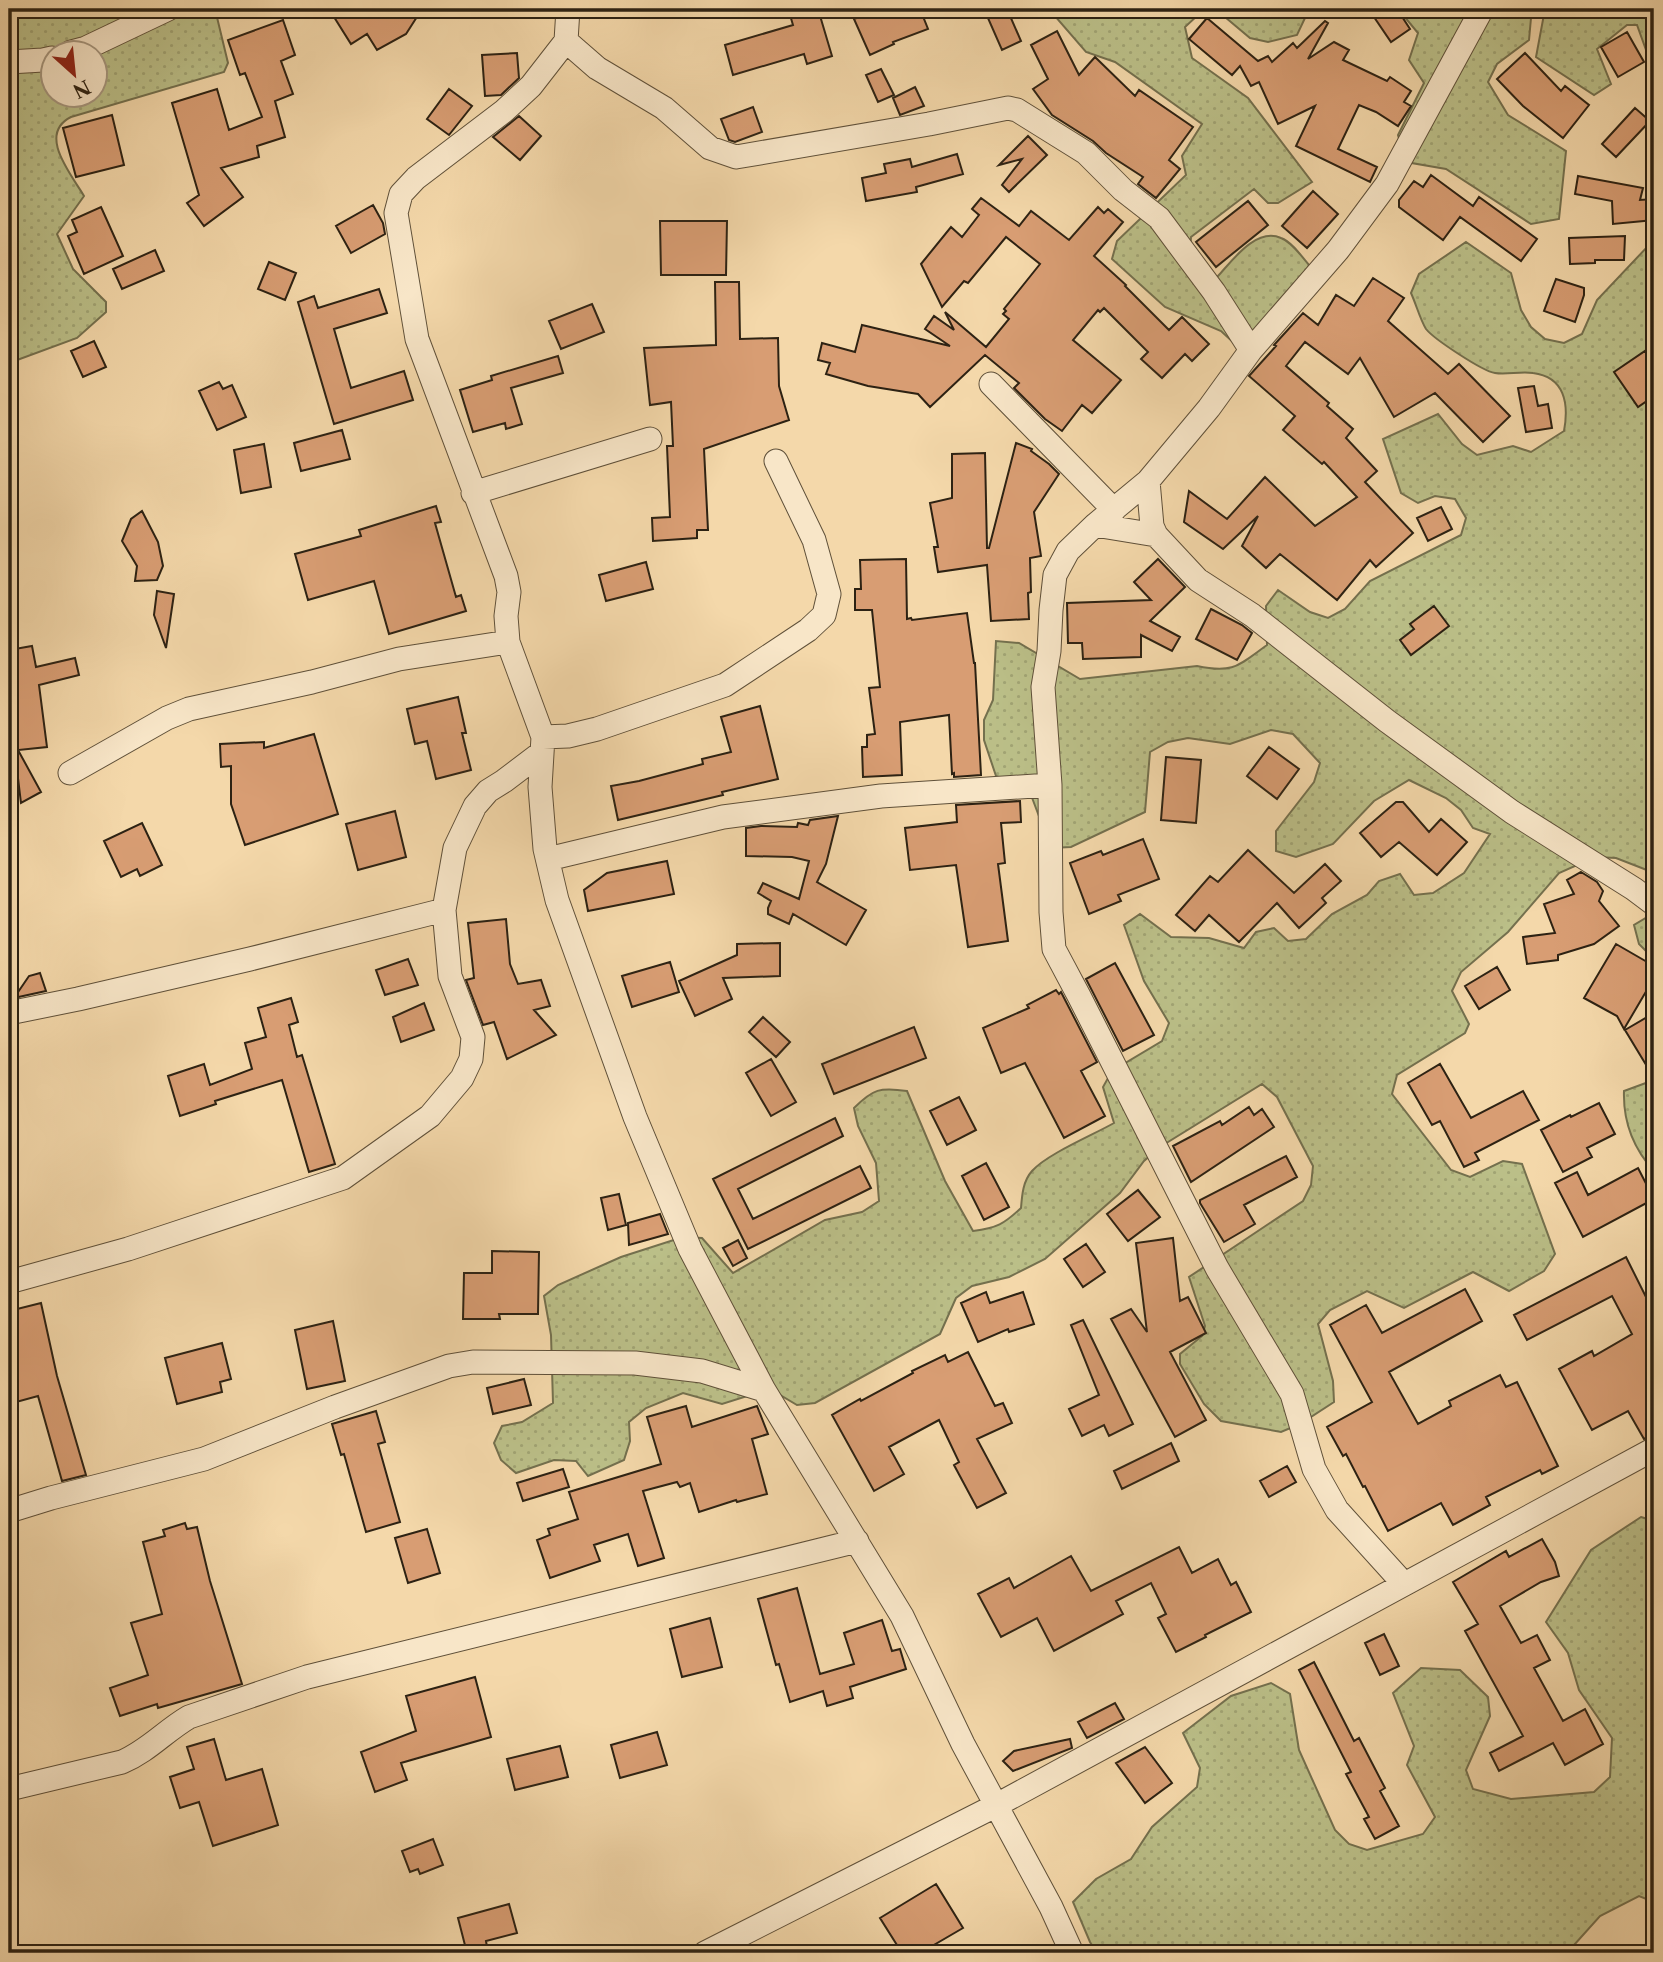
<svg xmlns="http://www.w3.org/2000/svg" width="1663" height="1962" font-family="'Libre Caslon Text',serif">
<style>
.grass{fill:url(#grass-dots);stroke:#74704e;stroke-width:2;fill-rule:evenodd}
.building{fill:#d89d73;stroke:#2d2213;stroke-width:2}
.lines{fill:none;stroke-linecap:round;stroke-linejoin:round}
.minor-casing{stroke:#5f5039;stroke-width:25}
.minor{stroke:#f8e6c8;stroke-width:23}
</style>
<defs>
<pattern id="grass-dots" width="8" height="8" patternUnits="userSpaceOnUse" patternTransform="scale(1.75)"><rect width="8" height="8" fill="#bbbf88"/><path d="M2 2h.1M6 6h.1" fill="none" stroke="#a1a474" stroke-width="1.8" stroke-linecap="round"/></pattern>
</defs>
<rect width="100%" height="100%" fill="#f4d8aa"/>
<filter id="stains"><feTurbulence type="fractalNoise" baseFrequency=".00286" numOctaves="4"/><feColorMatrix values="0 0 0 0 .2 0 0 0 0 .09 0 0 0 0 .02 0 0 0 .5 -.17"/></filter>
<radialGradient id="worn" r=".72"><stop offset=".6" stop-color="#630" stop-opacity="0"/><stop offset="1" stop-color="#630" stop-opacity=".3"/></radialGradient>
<path class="grass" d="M9,9h206l13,54 -4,9 -153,45c-34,17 0,57 13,79l-27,38 16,35 33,33v10l-29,26 -68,25zM52,52h42v42h-42z
M1055,9h246l4,9 -8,17 -29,7 -18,-4 -31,-26 -20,2 -14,13 7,31 56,40 64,84 -34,21h-10l-14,-14 -63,48 -1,18 18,22 10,-1c14,-15 38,-49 63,-38 11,4 21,19 28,27l-12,26 -20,23 -42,30 -14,-13 -56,-24 -53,-48 5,-18 69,-66 -4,-19 20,-32 -87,-62 -29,-10 -32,-37z
M1398,9h129l4,9 -2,22 -32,24 -9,18 20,33 58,36 -7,68 -28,5 -85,-55 -40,-7 -8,-27 26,-52 -15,-23 9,-27z
M1545,9h109v53l-4,-1 -13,-36h-10l-30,24 14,35 -17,11 -58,-38z
M1466,242l45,31 10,37 10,17 14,12 19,4 18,-9 15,-34 52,-55 5,-2v627l-2,2 -36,-14 -21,-1 -36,16 -51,59 -47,40 -9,19 17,33 -4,9 -68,42 -5,19 59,76 19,7 33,-16 19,3 33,90 -11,17 -35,20 -36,-19 -69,36 -37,-17 -37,19 -12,14 15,57 1,21 -34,22 -19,8 -60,-11 -17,-17 -24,-40v-10l22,-18 3,-10 -16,-49 114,-76 8,-16 2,-19 -36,-69 -15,-13 -102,63 -16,14 -24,32 -75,66 -36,18 -37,9 -16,12 -16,36 -125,69 -18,2 -17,-10 -20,-3 -38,12 -39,-11 -37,15 -17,14 1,19 -6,19 -36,16 -12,-15 -22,-1 -38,13 -15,-13 -7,-17 8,-17 20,-4 31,-19 -2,-68 -7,-39 14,-11 63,-28 62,-20 19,1 31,35 92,-53 37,-8 17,-11 -3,-38 -18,-37 -4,-18c19,-19 26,-21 53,-17l38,90 28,50c24,-3 31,-7 48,-23 1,-13 2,-27 11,-37 15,-17 61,-36 82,-48l-11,-36 9,-16 50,-30 7,-18 -25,-42 -20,-56 16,-11 31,23 38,1 35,10 12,-16 18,-4 14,13 18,-2 26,-25 35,-19 12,-14 21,-7 14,21 19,-2 31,-20 26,-39 -17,-6 -12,-18 -15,-12 -37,-18 -35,21 -41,43 -37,13 -20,-6v-20l38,-49 6,-19 -27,-29 -22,-4 -41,14 -42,-6 -20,4 -18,10 -5,60 -74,35 -20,1 -20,-53 -15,-12 -20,-7 -12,-36v-20l9,-20 3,-59 23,2 61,36 117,-13c37,8 42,-1 70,-21l-1,-39 12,-16 32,22 18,6 17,-9 25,-28 91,-46 5,-17 -11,-19 -20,-3 -17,7 -17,-10 -18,-54 55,-25 24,30 15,11 36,-9 18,6 33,-21c5,-27 1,-54 -31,-58 -13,-2 -26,2 -38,0 -13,-2 -61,-34 -69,-44 -6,-10 -10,-25 -15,-36l8,-19z
M1654,913v46l-15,-15 -5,-19z
M1654,1080v91c-21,-23 -31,-50 -30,-80z
M1641,1517l13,4v381l-15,-6 -39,20 -26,29 3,8h-480l-7,-11 -17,-40 23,-23 35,-20 21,-32 45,-40 3,-19 -17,-35 48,-37 40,-13 19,11 9,56 36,80 14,14 18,6 56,-16 12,-17 -28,-52 7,-19 -21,-53 28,-25 39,2 28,27 2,19 -24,54 7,19 38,10 83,-7 16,-15 2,-39 -33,-48 -11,-37 -22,-31 45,-72z"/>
<path class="building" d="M329,9h93l-16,25 -29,16 -10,-16 -16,10z
M810,9h8l14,47 -25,8 -3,-10 -71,21 -8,-30 68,-20 -3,-10z
M879,9l2,5 15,-5h24l8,20 -35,13 1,2 -24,11 -16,-36z
M984,9h23l14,32 -19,9z
M1386,9h11l13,20 -19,13 -17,-25z
M1207,18l51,43 10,-5 4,6 21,-19 4,5 28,-27 3,2 -20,36 26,-17 15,8 -6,10 44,21 3,-4 21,14 -7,11 7,4 -13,20 -22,-14 -17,-7 -21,44 39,18 -7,15 -74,-36 19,-40 -37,18 -19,-42 -8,4 -11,-20 -8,9 -43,-36z
M283,20l12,35 -14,6 12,33 -18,7 10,36 -28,9 2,11 -38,11 22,29 -39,29 -17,-23 12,-8 -27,-92 45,-14 12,41 33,-13 -17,-44 -5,2 -12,-35z
M1057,31l22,44 16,-18 40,39 4,-6 54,37 -24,33 11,9 -24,29 -18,-14 5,-7 -37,-24 -13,-12 -41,-26 -19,-26 15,-10 -17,-34z
M1627,32l17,30 -26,15 -17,-30z
M517,53l2,25 -18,17 -16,1 -3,-41z
M1525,53l36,38 4,-5 24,19 -26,33 -40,-32 -26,-27z
M881,69l13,26 -16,7 -12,-27z
M915,87l9,19 -24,9 -7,-17z
M449,89l23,17 -23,29 -22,-16z
M753,107l9,25 -27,10 -6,-2 -8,-21z
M1635,108l15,13 -34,36 -14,-13z
M112,115l12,50 -48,12 -13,-49z
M519,116l22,20 -21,24 -27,-23z
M1028,136l19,19 -38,37 -7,-7 20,-26 -23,6z
M957,154l6,20 -47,13 1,5 -51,9 -4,-23 24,-5 -2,-9 26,-5 2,8z
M1431,175l42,31 6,-9 58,42 -16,22 -61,-44 -17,23 -44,-33v-7l15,-19 9,6z
M1578,176l65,12 -3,12 14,-1v21l-41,4 -1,-23 -37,-7z
M1313,191l25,23 -31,34 -25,-22z
M981,198l38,28 12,-15 38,29 29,-33 6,6 4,-4 15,13 -29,34 32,29 -1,1 44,44 13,-13 27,27 -17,17 -7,-7 -23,24 -21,-19 7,-7 -44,-44 -4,4 -2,-2 -25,30 48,40 -29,33 -10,-8 -20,26 -17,-12 -31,-31 5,-5 -34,-28 -55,52 -12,-13 -50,-8 -42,-12 4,-11 -12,-3 4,-17 33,9 7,-27 88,21 -25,-17 9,-13 20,14 -9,-18 41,35 23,-28 -6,-5 3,-3 -2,-2 36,-45 -34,-27 -38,46 -4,-2 -22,26 -21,-43 30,-37 11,10 17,-22 -7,-6z
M1248,201l20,24 -52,42 -20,-25z
M373,205l10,18 2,11 -34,19 -15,-27z
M101,207l22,49 -39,18 -16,-38 9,-4 -5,-12z
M660,221h67l-1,54h-65z
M1625,236l-1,24h-29v3l-25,1 -1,-26z
M155,250l9,21 -42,18 -9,-20z
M269,262l27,11 -11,27 -27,-11z
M1373,278l31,20 -16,23 60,53 11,-10 51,52 -27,26 -48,-49 -41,24 -34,-59 -12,16 -43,-32 -19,24 43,37 -2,3 26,23 -7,9 31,33 -12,11 48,51 -37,34 -6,-7 -33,40 -57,-46 -14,14 -24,-22 16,-30 -35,33 -39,-27 5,-31 38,28 38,-42 50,49 42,-29 -33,-35 -2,2 -39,-34 12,-14 -46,-40 27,-30 -2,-1 29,-32 15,12 18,-30 18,11z
M1556,279l28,9v7l-9,27 -31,-11z
M715,282h24l1,57 38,-1 1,48 10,34 -85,29 4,81h-11v8l-44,3 -1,-23 18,-1 -3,-71h6l-2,-44 -21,3 -6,-57 72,-3z
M379,289l8,24 -53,16 17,59 53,-17 9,29 -79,24 -36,-122 16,-6 4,12z
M592,304l12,28 -43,17 -12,-28z
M94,341l12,26 -23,10 -12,-26z
M1645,351l9,13v32l-16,11 -24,-35z
M558,356l5,17 -52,15 11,36 -16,5 -1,-6 -32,9 -13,-42 32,-10 -1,-4z
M219,382l4,7 9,-4 14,32 -29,13 -18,-39z
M1534,386l4,20 10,-2 4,24 -26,4 -8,-44z
M342,430l8,29 -49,12 -7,-28z
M1016,443l16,6 -1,2 18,13 10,10 -25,38 7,44 -11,2 1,34 -3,1 1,26 -38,2 -4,-56 -49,7 -4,-25h4l-8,-44 22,-5v-44l33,-1 2,95h2z
M264,444l7,43 -30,6 -7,-43z
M436,506l5,16 -6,1 21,74 5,-2 5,16 -77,23 -15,-53 -66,19 -13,-46 66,-18 -2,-6z
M1441,507l11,22 -24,12 -11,-23z
M142,511l16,31 5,24 -6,14 -22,1 2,-15 -15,-25 9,-22z
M906,559l1,60 4,-1 1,2 55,-7 7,50h1l6,112 -27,2v-4l-2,1 -3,-59 -49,7 2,53 -39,2 -1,-30h5v-12l8,-1 -6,-46 11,-1 -8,-77h-17v-21h6l-1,-29z
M1158,559l27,28 -35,34 30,16 -8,14 -31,-16v22l-58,2 -1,-16h-14l-1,-40 84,-3 -17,-18z
M646,562l7,27 -47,12 -7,-26z
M157,591l17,3 -8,54 -12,-33z
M1434,606l15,20 -38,29 -11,-15 14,-11 -4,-5z
M1211,609l31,16 10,8 -15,27 -41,-21z
M32,646l4,21 39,-9 4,17 -40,10 8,62 -29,3 23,42 -20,11 -12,-99v-54z
M458,697l8,36h-4l9,37 -35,9 -9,-38 -12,3 -8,-35z
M760,706l18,73 -56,13 1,3 -105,25 -7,-34 28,-5 64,-17 -1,-5 29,-7 -10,-35z
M314,734l24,80 -93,31 -14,-41v-38l-10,1 -1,-23 44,-2v6z
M1269,747l30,22 -22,30 -30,-23z
M1166,757l35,3 -5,63 -35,-3z
M1020,801l1,21 -20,1 4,40 -7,1 10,77 -40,6 -12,-82 -46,5 -5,-42 52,-6 -1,-17z
M1396,802h7l26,30 12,-13 26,23 -30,33 -38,-33 -18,15 -21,-24z
M395,811l11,46 -48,13 -12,-46z
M838,816l-12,48 -9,18 49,28 -20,35 -53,-31 -4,10 -21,-10v-6l3,-7 -13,-8 5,-10 36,16 10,-38 -17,-4 -46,-1v-28l15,-2 36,1 1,-4 10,2 2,-5z
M142,823l20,42 -22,11 -3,-7 -16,8 -17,-36z
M1143,839l16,40 -41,16 3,6 -32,13 -19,-51 31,-12 2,4z
M1248,850l46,43 31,-29 16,17 -19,17 4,5 -27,25 -22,-25 -38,39 -30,-27 -14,16 -19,-16 34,-39 8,6z
M667,861l7,33 -86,17 -4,-21 23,-17z
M1581,872l16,10 6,9 -4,10 20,25 -25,18 -36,11v5l-31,4 -4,-27 32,-4 -11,-29 30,-10 -7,-14z
M506,919l4,45 8,20 23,-4 9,26 -16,4 22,25 -49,24 -13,-37 -11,3 -17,-45 8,-2 -6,-55z
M780,943v33l-57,2 9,21 -37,17 -16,-35 58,-26v-11z
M1616,944l38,22v12l-30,51 -7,-13 -33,-18z
M408,959l10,26 -33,10 -9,-25z
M670,962l9,30 -47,15 -10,-31z
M1115,963l39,72 -31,16 -37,-72z
M1497,967l13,23 -31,19 -14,-23z
M40,973l6,18 -32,7 15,-22z
M1056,990l3,4 2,-2 36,70 -16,9 24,45 -41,22 -39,-75 -24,10 -18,-45 46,-20 -2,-3z
M291,998l7,24 -9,3 8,32 5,-2 33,109 -26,8 -27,-92 -67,21 1,3 -36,12 -12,-40 36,-12 6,21 42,-16 -7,-26 21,-6 -8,-29z
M424,1003l10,27 -33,12 -8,-25z
M1654,1013v65l-29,-48z
M763,1017l27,25 -14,15 -27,-25z
M914,1027l12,31 -92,36 -12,-30z
M771,1059l25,43 -25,14 -25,-43z
M1440,1064l31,54 52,-27 16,29 -64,33 4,7 -15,7 -24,-46 -8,4 -24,-42z
M959,1097l17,33 -29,15 -17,-34z
M1599,1103l16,31 -28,14 5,9 -29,15 -22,-42 29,-15 1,2z
M1249,1107l5,8 8,-6 12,18 -83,55 -18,-36 47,-25 2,4z
M835,1118l8,18 -105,53 15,30 107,-53 11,22 -123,61 -35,-70z
M1286,1156l11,21 -53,28 11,19 -31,18 -24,-39v-3z
M986,1163l23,44 -25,13 -22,-44z
M1638,1168l16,31 -71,38 -28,-54 22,-11 11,23z
M1138,1190l22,27 -32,24 -21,-27z
M619,1194l7,31 -18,5 -7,-32z
M660,1214l8,20 -39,11 -1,-22z
M1173,1238l7,63 8,-4 18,36 -36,19 36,68 -31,17 -64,-118 20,-10 16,23 -11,-89z
M738,1240l9,18 -14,8 -10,-18z
M1086,1244l19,28 -22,15 -19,-28z
M492,1251l47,1 -1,62h-39l1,5h-37l1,-46h28z
M1626,1257l28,56v122l-10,4 -16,-28 -36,19 -33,-61 33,-18 2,5 38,-22 -20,-38 -85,44 -13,-25z
M1465,1289l17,32 -93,51 29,52 33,-18 -2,-5 51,-26 6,12 11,-5 41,84 -16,8 -2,-4 -54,27 4,8 -37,20 -12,-22 -53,28 -23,-45 -2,1 -17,-33 -3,2 -16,-29 45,-25 -42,-77 36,-20 16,28z
M986,1292l4,11 33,-11 11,32 -25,8 -1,-3 -30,13 -17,-39z
M41,1303l16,73 29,99 -24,6 -24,-85 -29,8v-93z
M1083,1320l50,104 -24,12 -5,-11 -22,11 -13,-27 30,-14 -28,-70z
M333,1321l12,60 -38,8 -12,-59z
M222,1343l9,36 -11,3 2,10 -45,12 -12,-46z
M968,1352l27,54 8,-3 9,20 -35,16 29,54 -29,15 -23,-43 5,-3 -20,-42 -50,27 15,27 -30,17 -42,-76 28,-16 1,2 52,-28 -1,-2 33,-16 3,7z
M524,1379l7,26 -38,9 -6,-26z
M686,1406l6,21 65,-21 11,28 -16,5 15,55 -30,8 -1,-2 -37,12 -9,-29 -10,4 -3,-5 -34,9 21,67 -26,8 -10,-32 -34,11 6,16 -50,17 -13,-38 13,-5 -2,-6 30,-10 -9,-27 92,-28 -14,-47z
M376,1411l9,31 -7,2 22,78 -34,10 -22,-78 -3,1 -9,-31z
M1171,1443l8,18 -57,28 -8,-18z
M1287,1466l9,16 -27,15 -9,-16z
M563,1469l6,18 -46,14 -6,-18z
M185,1523l2,6 10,-2 13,54 32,103 -84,24 -1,-4 -37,12 -10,-28 38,-13 -17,-52 31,-9 -19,-72 22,-6 -2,-6z
M427,1529l13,44 -32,10 -13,-45z
M1542,1539l13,23 4,14 -18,6 -41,24 21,37 16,-8 13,25 -16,8 29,53 22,-12 18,35 -38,21 -12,-22 -54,28 -9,-18 33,-17 -58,-105 13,-7 -25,-42 53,-31 3,6z
M1179,1547l13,26 26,-14 13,26 5,-3 15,30 -46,23 1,2 -30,15 -18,-34 8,-4 -15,-31 -35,18 7,13 -69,37 -17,-33 -36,19 -23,-43 31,-16 5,10 57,-32 20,35z
M797,1588l23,86 34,-10 -10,-31 38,-13 10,31 8,-2 6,20 -56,18 3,11 -26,8 -4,-15 -33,11 -11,-38 -3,1 -18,-66z
M710,1618l12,49 -40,10 -12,-48z
M1384,1634l15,32 -19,9 -15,-32z
M1314,1662l40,79 5,-3 26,50 -5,3 19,35 -24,13 -11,-20 5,-2 -23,-43 5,-2 -52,-102z
M475,1677l16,60 -90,26 6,17 -32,12 -14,-40 55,-21 -10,-35z
M1115,1703l9,16 -37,19 -9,-16z
M657,1732l10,33 -47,13 -9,-33z
M214,1739l12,41 36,-11 16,56 -65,21 -14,-44 -19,6 -10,-31 24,-8 -7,-22z
M1070,1739l2,9 -59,23 -10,-10 11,-10z
M560,1746l8,31 -53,13 -8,-31z
M1145,1747l27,36 -27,20 -29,-40z
M433,1839l10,26 -23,9 -2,-5 -8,3 -8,-21z
M936,1884l27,44 -43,25h-18l-22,-35z
M509,1904l8,29 -31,8 2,12h-21l-9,-35z"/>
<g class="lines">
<defs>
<path id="minor" d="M568,9l-2,32 -35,45 -27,25 -88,67 -15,16 -5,19 21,126 89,237 3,16 -3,24 2,26 35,95 -3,50 5,62 12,51 78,217 55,132 74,141 138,226 61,128 88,163 21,46
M566,41l31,27 67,40 46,40 26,9 193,-33 79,-16 9,2 69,43 37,37 36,28 55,74 37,58
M71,52l15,-4 82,-39
M9,62l34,-2 9,-2
M991,384l123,126
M1148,481l4,45 4,9 42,45 54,35 135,106 125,91 122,77 20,15
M473,493l177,-54
M1095,525l61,10
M543,737l25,-1 29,-7 128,-44 83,-55 16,-15 5,-21 -15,-54 -38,-79
M70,773l97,-55 22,-9 123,-27 87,-23 109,-17
M548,859l175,-42 158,-21 169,-11
M9,1013l69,-14 172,-40 194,-49
M9,1282l119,-33 215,-71 87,-62 32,-38 9,-19 2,-22 -23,-61 -6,-66 11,-62 20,-42 13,-15 16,-10 37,-28
M9,1511l42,-13 153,-39 131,-52 114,-41 24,-4 162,1 67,8 62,19
M1404,1584l-67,-74 -23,-41 -22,-75 -75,-126 -138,-272 -25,-47 -3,-37 -1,-127 -7,-98 6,-36 2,-41 4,-35 13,-24 27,-26 53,-44 61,-73 42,-58 87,-100 49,-66 95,-175
M9,1789l113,-27c26,-11 43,-31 67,-45l118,-40 550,-136
M705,1953l290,-147 659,-357"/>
</defs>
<use href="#minor" class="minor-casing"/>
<use href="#minor" class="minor"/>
</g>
<rect width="1663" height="1962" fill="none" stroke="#f4d8aa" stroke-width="35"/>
<rect x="10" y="10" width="1642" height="1941" fill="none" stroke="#2d2213" stroke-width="3.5"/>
<rect x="18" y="18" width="1628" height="1927" fill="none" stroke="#2d2213" stroke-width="2"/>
<g transform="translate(74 74) rotate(153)"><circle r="33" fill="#f8e6c8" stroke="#a79880" stroke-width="2"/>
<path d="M0-5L12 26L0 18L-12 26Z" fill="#8f2418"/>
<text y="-10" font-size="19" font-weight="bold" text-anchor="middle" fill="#2d2213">N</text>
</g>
<rect width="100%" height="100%" filter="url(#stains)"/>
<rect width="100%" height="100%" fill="url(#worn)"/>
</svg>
